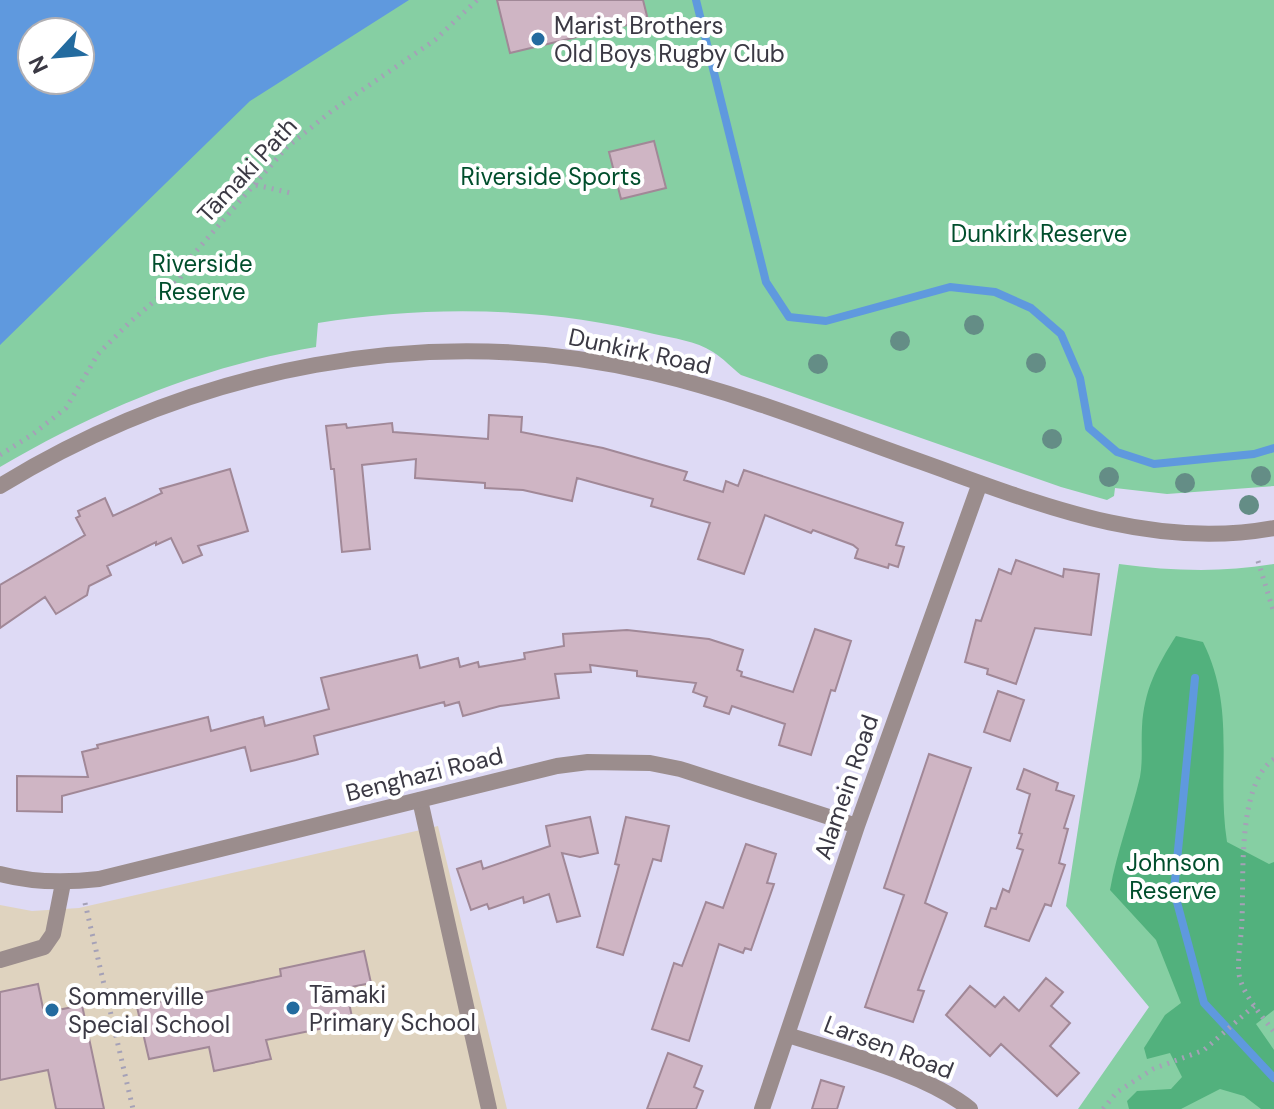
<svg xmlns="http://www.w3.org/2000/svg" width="1274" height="1109" font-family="'DM Sans',sans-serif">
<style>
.education{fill:#dfd3bf}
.green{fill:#86cfa3;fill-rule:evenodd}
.forest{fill:#52b17d}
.water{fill:#5f99de;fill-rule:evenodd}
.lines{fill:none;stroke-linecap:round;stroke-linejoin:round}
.stream{stroke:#5f99de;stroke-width:8}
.building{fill:#cfb5c4;stroke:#a18897;stroke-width:2}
.path{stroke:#a5a1b7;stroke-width:5;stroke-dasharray:2 6;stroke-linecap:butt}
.service{stroke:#9b8d8d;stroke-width:16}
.minor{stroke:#9b8d8d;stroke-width:16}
.tree{fill:#648d86}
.poi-dot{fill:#236b9f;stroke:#fff;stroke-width:3}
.labels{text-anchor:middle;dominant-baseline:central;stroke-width:8;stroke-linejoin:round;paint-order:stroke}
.poi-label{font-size:24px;fill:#3b3944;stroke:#fff;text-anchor:start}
.street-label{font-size:24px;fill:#3b3944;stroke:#fff}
.park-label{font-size:24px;fill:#004e2c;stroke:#fff}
</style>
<rect width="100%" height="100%" fill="#dedaf5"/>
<path class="education" d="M438,826l69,283h-507v-204l32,6 47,-3z"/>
<path class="green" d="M0,0h1274v486l-107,8 -52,-6 -1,8 -7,4 -46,-13 -320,-112c-9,-7 -18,-17 -28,-23 -17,-11 -40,-14 -59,-18 -109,-27 -225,-29 -336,-11l-2,24c-113,19 -217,62 -316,120zM32,32h48v48h-48z
M1119,564c53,7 102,9 155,0v545h-196l71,-102 -83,-101z"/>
<path class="forest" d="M1176,636l27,6c34,69 13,130 24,200l42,22 5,-2v148l-18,14 18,26v59h-13l-17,-13 -24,-7 -39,20h-52l-2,-8 10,-10 34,-2 11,-12 -12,-24 -23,6 -3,-11 21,-33 16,-12 -25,-63 -46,-50c7,-39 21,-75 30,-113 3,-16 1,-33 2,-50 2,-37 15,-61 34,-91z"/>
<path class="water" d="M0,0h409l-159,101 -250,244zM32,32h48v48h-48z"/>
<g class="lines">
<path class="stream" d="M696,0l70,282 23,35 37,4 124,-34 45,5 36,16 30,26 19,44 9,50 28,24 37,12 100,-10 20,-6
M1195,678l-21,213 30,112 70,75"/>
</g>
<path class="building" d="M497,0h146l5,20 -138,33z
M654,141l12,47 -45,11 -12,-47z
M489,415l33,2 -1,15 82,16 84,24 -3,8 39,12 3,-11 12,5 6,-16 159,53 -7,22 8,2 -6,20 -9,-3 -1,4 -33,-10 3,-9 -5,-4 -40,-15 -2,3 -46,-18 -21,59 -46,-15 12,-36 -59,-17 2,-7 -76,-21 -5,23 -49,-11 -38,-2v-5l-70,-5 1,-19 -54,6 8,84 -28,3 -8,-83h-3l-5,-43 20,-2 1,4 45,-5 1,9 95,7z
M230,469l18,62 -50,15 4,9 -19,8 -12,-25 -15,7v-3l-49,24 4,9 -22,11 -2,9 -31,19 -11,-17 -45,31v-43l85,-50 -9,-17 4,-2 -2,-5 27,-13 8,18 49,-23 -2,-4z
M1016,560l47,17 1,-8 35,5 -8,61 -56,-7 -19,56 -29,-10 1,-5 -23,-7 11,-42 5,1 18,-52 12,5z
M815,629l36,12 -16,50 -4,-1 -20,65 -32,-10 6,-21 -53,-18 -3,8 -25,-8 3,-9 -14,-5 3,-9 -59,-7v-5l-47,-6 1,7 -36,2 4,24 -59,8 -37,10 -4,-14 -14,4 -1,-4 -130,34 4,18 -22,6 -45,11 -6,-24 -183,49v16l-45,-1v-35l71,1 -6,-25 16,-4 -1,-3 111,-28 3,14 52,-14 2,9 64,-17 -8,-31 96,-23 3,13 38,-10 2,9 18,-5 1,5 46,-8 -1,-6 40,-7 -1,-12 64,-4 82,9 34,11 -6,20 5,2 -1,4 52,16z
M998,691l26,9 -14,41 -26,-9z
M929,754l42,14 -46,135 22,10 -29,77 6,1 -11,31 -48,-15 39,-112 -20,-7z
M1024,769l34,14 -2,7 18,6 -10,32 4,1 -9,34 6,2 -14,41 -6,-2 -16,37 -44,-15 6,-18 5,1 7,-20 6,3 14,-42 -6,-2 5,-14 -3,-1 11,-39 -13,-5z
M590,817l8,36 -18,4 -18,-4 18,63 -23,6 -8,-28 -25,9 -1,-6 -34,12 -2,-5 -16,6 -14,-41 24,-8 2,8 67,-23 -4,-20z
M626,817l43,9 -8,35 -8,-2 -30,96 -26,-8 22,-82 -4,-1z
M746,844l30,10 -9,29 7,1 -23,66 -6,-2 -2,5 -24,-9 -30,97 -37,-12 22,-66 8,3 24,-64 17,6z
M364,951l7,32 -25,5 7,34 -87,18 5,19 -57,12 -5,-24 -60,12 -12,-52 144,-31 -1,-7z
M1046,978l17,14 -12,14 19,17 -20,23 29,27 -22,23 -56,-52 -11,12 -44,-41 24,-29 25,21 9,-10 15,14z
M38,984l6,29 38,-8 22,104h-48l-8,-39 -48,10v-88z
M668,1053l34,13 -8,21 9,4 -7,18h-49z
M821,1080l23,7 -7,22h-25z"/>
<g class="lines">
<path class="path" d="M256,185l35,8
M0,455l33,-21 33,-26 32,-54 32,-32 49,-42 13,-24 95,-109 46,-37 102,-70 42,-40
M1258,561l16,52
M1274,759c-37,25 -30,118 -32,159 0,18 -5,38 -3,56 3,20 23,42 35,58
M85,903l48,206
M1103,1109l14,-17 36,-23 51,-19 50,-44"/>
<path class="service" d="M420,800l69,309
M0,960l44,-13 9,-13 10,-51"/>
<path class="minor" d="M0,486c194,-119 429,-166 653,-113 90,21 178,57 266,88 115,41 230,90 355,67
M0,874c34,9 65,9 99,5l458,-113 31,-4 62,1 30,6 177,57
M788,1035c55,18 137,38 182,74
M762,1109l95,-283 123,-343"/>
</g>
<g class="tree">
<circle cx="974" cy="325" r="10"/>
<circle cx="900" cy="341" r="10"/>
<circle cx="1036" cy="363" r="10"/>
<circle cx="818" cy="364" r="10"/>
<circle cx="1052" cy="439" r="10"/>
<circle cx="1261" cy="476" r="10"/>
<circle cx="1109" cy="477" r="10"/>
<circle cx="1185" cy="483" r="10"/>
<circle cx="1249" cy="505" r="10"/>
</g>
<g class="poi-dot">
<circle cx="538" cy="39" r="8"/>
<circle cx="293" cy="1008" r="8"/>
<circle cx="52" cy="1010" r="8"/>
</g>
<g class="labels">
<g class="poi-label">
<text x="554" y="25">Marist Brothers<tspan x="554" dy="28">Old Boys Rugby Club</tspan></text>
<text x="309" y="994">Tāmaki<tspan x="309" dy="28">Primary School</tspan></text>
<text x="68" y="996">Sommerville<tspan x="68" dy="28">Special School</tspan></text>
</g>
<g class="street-label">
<text transform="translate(247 170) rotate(-47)">Tāmaki Path</text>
<text transform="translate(640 351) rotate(12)">Dunkirk Road</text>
<text transform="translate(424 774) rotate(-14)">Benghazi Road</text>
<text transform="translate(846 787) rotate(-71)">Alamein Road</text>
<text transform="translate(889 1047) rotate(21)">Larsen Road</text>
</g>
<g class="park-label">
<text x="551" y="176">Riverside Sports</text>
<text x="1039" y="233">Dunkirk Reserve</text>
<text x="202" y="263">Riverside<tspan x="202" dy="28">Reserve</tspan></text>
<text x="1173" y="862">Johnson<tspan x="1173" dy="28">Reserve</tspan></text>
</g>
</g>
<g transform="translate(56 56) rotate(244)"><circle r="38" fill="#ffffff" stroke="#b1b0b4" stroke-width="2"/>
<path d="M0-6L14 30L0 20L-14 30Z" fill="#236b9f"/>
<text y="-12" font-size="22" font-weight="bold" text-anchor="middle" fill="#3b3944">N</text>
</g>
</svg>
